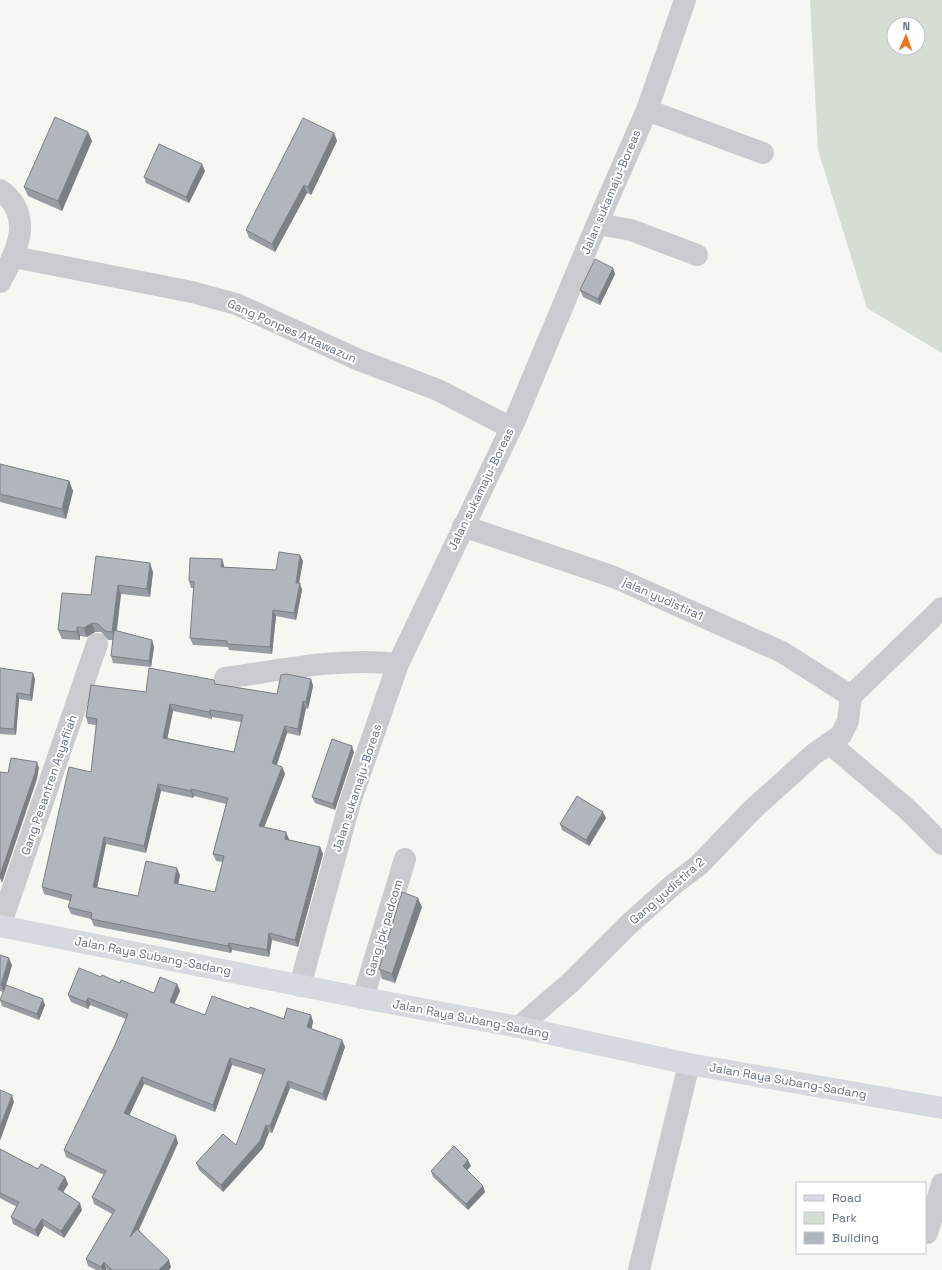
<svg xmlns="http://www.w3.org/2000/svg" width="942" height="1270" font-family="'Space Grotesk',sans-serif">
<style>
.green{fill:#d6ded3;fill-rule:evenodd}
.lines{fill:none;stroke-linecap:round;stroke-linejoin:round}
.minor{stroke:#c9cbcf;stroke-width:22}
.major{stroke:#d6d9df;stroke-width:22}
.wall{fill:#989da3;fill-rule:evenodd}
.shaded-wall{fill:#7c7f84}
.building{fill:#b1b6bd;stroke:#7c7f84;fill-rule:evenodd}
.labels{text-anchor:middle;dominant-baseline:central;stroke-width:4;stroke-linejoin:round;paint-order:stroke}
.street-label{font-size:12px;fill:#647085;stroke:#fff}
</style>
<rect width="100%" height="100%" fill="#f6f6f3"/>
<path class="green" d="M810,0h132v353l-75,-45 -49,-158zM894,24h24v24h-24z"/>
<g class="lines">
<path class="minor" d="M647,110l116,43
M0,190c35,25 17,62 0,92
M597,224l34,6 66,25
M14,257l178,35 44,12 123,56 79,30 73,38
M463,526l151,51 168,75 69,44
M225,678c57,-8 116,-21 173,-14
M829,743l78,66 35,35
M0,926l97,-282
M300,986l50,-184 48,-138 117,-244 82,-196 50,-114 38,-110
M363,998l42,-139
M519,1027l51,-44 58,-58 46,-41 25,-19 53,-55 62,-56 27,-19 7,-14 3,-25 91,-88
M927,1233l15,-49
M639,1270l50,-206"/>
<path class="major" d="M0,926l363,72 156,29 170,37 253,44"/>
</g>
<path class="wall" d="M88,132l4,9 -30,70 -34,-15 -4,-9z
M334,133l3,8 -26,54 -4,-2 -32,59 -26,-14 -3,-8z
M205,171l-16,32 -43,-20 -2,-6z
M613,268l2,6 -15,31 -17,-8 -3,-7z
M0,464l69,17 4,10 -7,28 -66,-17z
M303,561l-4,22 3,7 -6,30 -20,-4 -4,38 -43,-4 -1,-3 -35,-2 -3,-7 4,-50h-3l-2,-7 35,-16v2l52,3z
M153,572l-3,25 -29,-3 -4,37 35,9 2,7 -3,20 -38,-4 -2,-7 2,-16h-5l-7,-8h-6l-8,5 -7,-1v4l-18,-1 -4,-9 33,-35z
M0,668l35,11 -3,22 -13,-2 -3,36 -16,-1z
M311,679l2,7 -5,23 -2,-1 -6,28 -13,-3 -10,32 5,2 3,7 -21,53 25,12v1l31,7 3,7 -25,93 -26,-7 -3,17 -37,-7 -1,3 -137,-27 -3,-7 -20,-5 -3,-7 2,-6 -26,-7 -2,-7 49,-115 5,-47 -8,-1 -2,-7 60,-25 70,-8 61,10zM173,711l39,8v-2l29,5 -7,30 -67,-14zM161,791l32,7 1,-2 32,8 -13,50 3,7 7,1 -8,30 -37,-8 2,-9 -42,21 -41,-9 9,-43 40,9z
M354,752l-19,58 -20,-7 -3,-6z
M606,818l-17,28 -27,-16 -2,-6z
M422,907l-27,76 -13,-4 -3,-10z
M0,955l12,10 -6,20 39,20 -6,15 -37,-14 -2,-6 3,-8 -3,-1z
M101,977l53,16 23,-9 3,7 -6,13 31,11 44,-6 35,10 27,-4 2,7 -2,7 31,11 3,7 -19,54 -36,-13 -18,45 -3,-1 -6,16 -40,44 -24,-22 -3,-7 40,-18 27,-70 -31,-10 -17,47 -71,-28 -15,32 49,27 -39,87 32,37 -2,3h-62l-1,-1v1h-10l-8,-4 -2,-7 26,-45 -18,-10 -2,-7 12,-22 -38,-18 -2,-7 51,-105 11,-26 -36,-14 -2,4 -17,-7 -3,-7z
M0,1149l38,20 27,8 3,7 -5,8 19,18 -18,28 -20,-12 -6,11 -25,-13 -2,-7 6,-10 -17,-9z
M471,1166l-4,4 16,16 2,6 -17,18 -35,-33 -2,-6z"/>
<path class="shaded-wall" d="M88,132l4,9 -30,70 -4,-10z
M334,133l3,8 -26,54 -3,-8z
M202,164l3,7 -16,32 -3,-6z
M304,185l3,8 -32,59 -3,-8z
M613,268l2,6 -15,31 -2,-6z
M69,481l4,10 -7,28 -4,-10z
M300,555l3,6 -5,28 -2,-6z
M222,559l2,6v8l-3,-6z
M150,563l3,9 -3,25 -3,-8z
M300,583l2,7 -6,30 -2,-7z
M118,585l3,9 -6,46 -3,-8z
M273,610l3,6 -4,38 -2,-7z
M92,623l3,9 -8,5 -3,-9z
M77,627l3,9v4l-3,-8z
M152,640l2,7 -3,20 -2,-6z
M33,673l2,6 -3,22 -2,-6z
M311,679l2,7 -5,23 -2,-7z
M17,693l2,6 -3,36 -2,-6z
M303,701l3,7 -6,28 -2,-7z
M170,704l3,7 -7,34 -3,-7z
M210,710l2,7v2l-3,-7z
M285,726l2,7 -12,37 -3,-7z
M352,746l2,6 -19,58 -2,-6z
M37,762l2,6 -2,11 -35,104 -2,-5v-3z
M282,767l3,7 -23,59 -3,-7z
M158,784l3,7 -15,62 -2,-7z
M191,789l3,7 -1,2 -2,-7z
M603,812l3,6 -17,28 -3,-6z
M286,832l3,7 -2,7 -2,-7z
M104,837l2,7 -10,49 -3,-6z
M320,847l3,7 -25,93 -3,-7z
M177,868l3,7 -3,15 -3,-7z
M418,898l4,9 -27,76 -3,-9z
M269,933l3,7 -3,17 -2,-7z
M229,943l3,7 -1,3 -3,-7z
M9,958l3,7 -8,27 -3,-7z
M177,984l3,7 -8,18 -2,-7z
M88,998l2,7 -2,4 -2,-7z
M43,999l2,6 -6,15 -2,-6z
M311,1015l2,7 -3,13 -3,-8z
M342,1040l3,7 -19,54 -3,-7z
M230,1058l2,7 -17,47 -2,-7z
M142,1077l2,7 -17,36 -3,-7z
M288,1081l2,7 -18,45 -2,-7z
M12,1095l2,7 -14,39v-14z
M266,1125l3,7 -6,16 -40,44 -2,-7z
M176,1136l2,7 -46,101 -2,-7z
M468,1160l3,6 -6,6 -2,-6z
M65,1177l3,7 -7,12 -3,-7z
M483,1186l2,6 -17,18 -2,-6z
M80,1203l2,7 -18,28 -3,-7z
M42,1219l2,7 -6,11 -3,-7z
M169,1260l2,7 -2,3h-10z
M104,1262l2,7v1h-4l-1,-3z"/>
<path class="building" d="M55,117l33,15 -30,69 -34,-14z
M303,118l31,15 -26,54 -4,-2 -32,59 -26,-14z
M159,144l43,20 -16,33 -42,-20z
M595,259l18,9 -15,31 -18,-9z
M0,464l69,17 -7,28 -62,-15z
M279,552l21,3 -4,28h4l-6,30 -21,-3 -3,37 -43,-3v-3l-37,-3 4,-56 -5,-1 1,-23 32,1 -1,8 55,3z
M96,556l54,7 -3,26 -29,-4 -6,47 -7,-1 -7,-7 -6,-1 -8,5 -7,-1v5l-19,-2 4,-37 29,2z
M114,630l38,10 -3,21 -38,-5z
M0,668l33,5 -3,22 -13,-2 -3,36 -14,-1z
M149,668l65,12 1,4 62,10 4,-19 5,-1 25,5 -5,23 -3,-1 -5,28 -13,-3 -13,37 10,4 -23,59 27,6 -1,7 35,8 -25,93 -26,-7 -2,17 -38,-7 -1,3 -137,-27 1,-6 -24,-6 4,-12 -30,-8 27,-120 22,5 6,-53 -11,-2 5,-32 55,7zM170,704l39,8 1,-2 33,5 -9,37 -71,-14zM158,784l33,7v-2l37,9 -15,56 11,2 -9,36 -41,-9 3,-15 -31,-7 -8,35 -45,-9 11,-50 40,9z
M332,739l20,7 -19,58 -21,-7z
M11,758l26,4 -2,11 -35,102v-103l8,1z
M577,796l26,16 -17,28 -26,-16z
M402,892l16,6 -26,76 -13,-5z
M0,955l9,3 -8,27h-1z
M79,968l22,9 1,-2 18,8 1,-3 33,13 6,-16 17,7 -7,18 35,13 7,-19 37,13 1,-2 34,12 3,-11 24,7 -4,12 35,13 -19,54 -35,-13 -18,45 -4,-1 -6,16 -39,44 -25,-22 27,-29 13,11 29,-76 -35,-11 -17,47 -71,-28 -18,36 52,23 -46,101 7,-8 32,31 -10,10h-47l-8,-8 -3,5 -15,-8 29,-49 -23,-13 14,-26 -42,-21 51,-105 13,-31 -40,-16 -2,4 -18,-7z
M6,985l37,14 -6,15 -37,-14z
M0,1090l12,5 -12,32z
M454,1146l14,14 -5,6 20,20 -17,18 -35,-33z
M0,1149l38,20 3,-5 24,13 -7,12 22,14 -19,28 -19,-12 -7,11 -24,-13 8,-15 -19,-9z"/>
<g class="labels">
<g class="street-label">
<text transform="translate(611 192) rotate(-67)">Jalan sukamaju-Boreas</text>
<text transform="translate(292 331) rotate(24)">Gang Ponpes Attawazun</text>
<text transform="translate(481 489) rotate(-64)">Jalan sukamaju-Boreas</text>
<text transform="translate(663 599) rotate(24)">jalan yudistira1</text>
<text transform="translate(49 785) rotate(-71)">Gang Pesantren Asyafiiah</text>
<text transform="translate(357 788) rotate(-72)">Jalan sukamaju-Boreas</text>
<text transform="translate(667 891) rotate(-41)">Gang yudistira 2</text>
<text transform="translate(384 928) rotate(-73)">Gang lpk padcom</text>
<text transform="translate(153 956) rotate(11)">Jalan Raya Subang-Sadang</text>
<text transform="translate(471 1019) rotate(11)">Jalan Raya Subang-Sadang</text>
<text transform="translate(788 1081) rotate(10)">Jalan Raya Subang-Sadang</text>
</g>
</g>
<rect x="796" y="1182" width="130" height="72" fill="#ffffff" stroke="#c1c6ce"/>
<rect x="804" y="1195" width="20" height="6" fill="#d6d9df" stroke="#c1c6ce"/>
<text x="832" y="1202" font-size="12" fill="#647085">Road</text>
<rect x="804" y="1212" width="20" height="12" fill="#d6ded3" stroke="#c1c6ce"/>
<text x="832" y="1222" font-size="12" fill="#647085">Park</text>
<rect x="804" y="1232" width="20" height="12" fill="#b1b6bd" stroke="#c1c6ce"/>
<text x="832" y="1242" font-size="12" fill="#647085">Building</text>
<g transform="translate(906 36) rotate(2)"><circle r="19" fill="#ffffff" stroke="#c1c6ce"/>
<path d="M0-3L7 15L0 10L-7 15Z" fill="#eb731e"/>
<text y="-6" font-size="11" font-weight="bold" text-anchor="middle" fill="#647085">N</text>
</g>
</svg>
